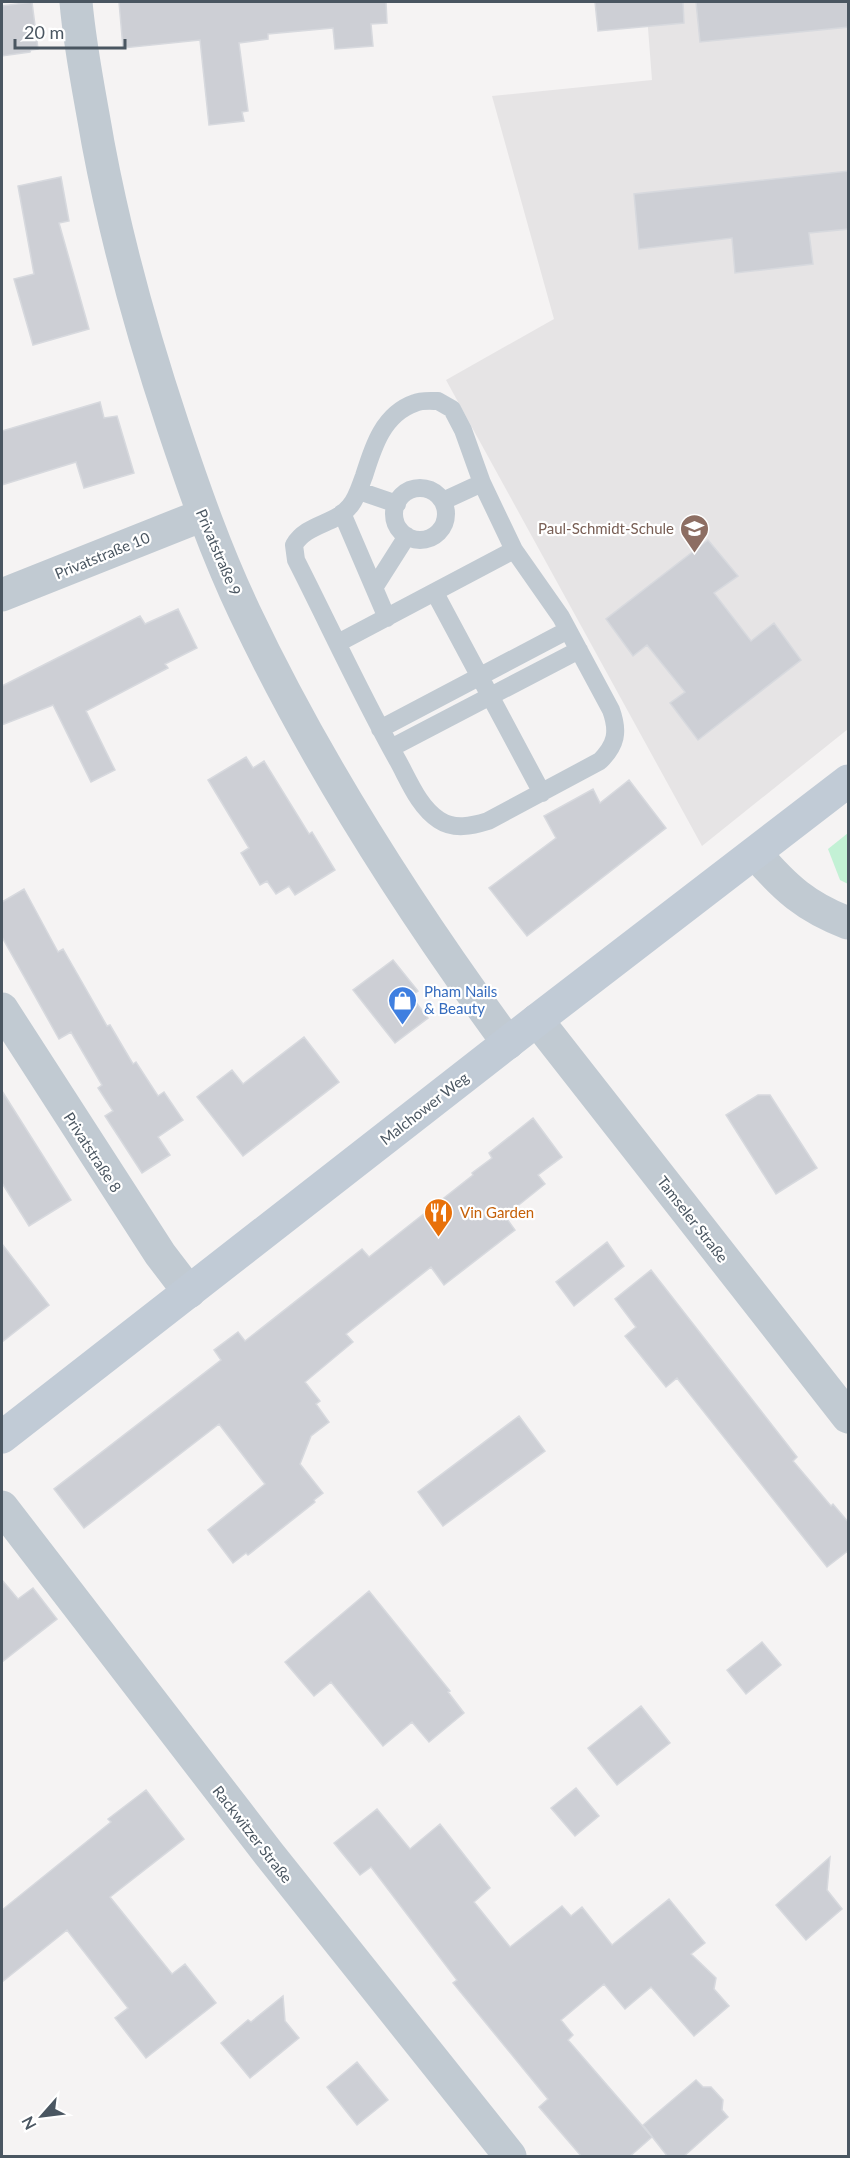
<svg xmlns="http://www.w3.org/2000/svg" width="850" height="2158" font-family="Lato,sans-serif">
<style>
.education{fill:#e6e4e5}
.green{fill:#c3f1d5}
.building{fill:#cdcfd5;stroke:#d7d9de;stroke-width:1.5}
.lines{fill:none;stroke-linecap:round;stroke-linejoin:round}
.lane{stroke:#c1cad2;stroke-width:18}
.street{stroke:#c1cad2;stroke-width:33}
.secondary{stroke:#c1cbd6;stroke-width:33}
.labels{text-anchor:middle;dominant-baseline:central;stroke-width:4.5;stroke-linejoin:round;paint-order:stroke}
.education-label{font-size:15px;fill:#785e54;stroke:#fff;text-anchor:end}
.street-label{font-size:15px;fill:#4a5661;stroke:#fff}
.shop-label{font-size:15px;fill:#366cbe;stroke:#fff;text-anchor:start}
.food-label{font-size:15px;fill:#c56008;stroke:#fff;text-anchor:start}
</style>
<rect width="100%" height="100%" fill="#f5f3f3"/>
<path class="education" d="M646,2h202v727l-146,117 -256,-466 108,-61 -62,-223 160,-16z"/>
<path class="green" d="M848,833v51l-8,-4 -12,-31z"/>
<path class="building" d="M32,2l6,47 -7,1 -1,2 -28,4v-50z
M119,2h267l1,21 -16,1 2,22 -38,3 -2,-21 -65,6v5l-29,4 9,68 -6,1 2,9 -35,4 -9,-85 -77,8z
M595,2h88l1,21 -86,8z
M696,2h153v25l-149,15z
M849,171v58l-40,4 4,31 -78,9 -3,-35 -93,11 -5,-55z
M61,177l8,44 -10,2 30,106 -56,16 -19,-66 20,-5 -16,-88z
M100,402l4,16 13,-2 17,57 -50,15 -8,-26 -74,23v-54z
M708,540l30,36 -24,17 37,48 23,-18 27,37 -103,80 -28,-37 15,-11 -38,-47 -14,11 -27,-37z
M178,609l19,39 -32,16 3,4 -82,43 29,59 -24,12 -38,-77 -51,20v-39l138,-70 5,8z
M246,757l7,11 11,-7 45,73 3,-2 23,38 -40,25 -6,-9 -13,8 -9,-13 -7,4 -19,-32 8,-5 -41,-68z
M629,780l37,48 -139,108 -38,-48 67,-50 -12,-22 49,-27 7,14z
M24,889l34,63 5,-3 44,77 3,-1 23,39 3,-2 22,34 6,-4 19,28 -25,17 12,18 -28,18 -37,-57 8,-5 -15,-23 4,-3 -31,-53 -12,7 -57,-102v-35z
M393,960l25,31 -7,5 17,22 -33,25 -42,-53z
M304,1037l35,45 -96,74 -46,-59 35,-27 11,14z
M2,1091l69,109 -42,26 -27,-43z
M758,1095h12l47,73 -41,26 -50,-79z
M533,1118l29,39 -24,18 7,9 -40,32 10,14 -71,55 -13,-18 -85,67 7,8 -48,40 15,19 -4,3 13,18 -18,14 -11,28 23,29 -9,7 1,2 -67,53 -2,-2 -13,10 -25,-33 57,-46 -46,-60 -135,104 -30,-39 167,-129 -7,-10 24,-18 7,9 117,-92 7,8 104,-82 -1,-2 20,-15 -3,-5z
M607,1242l17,24 -50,40 -18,-24z
M2,1244l47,61 -47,37z
M651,1270l146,187 -4,4 38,45 2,-2 16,19v27l-22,17 -150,-189 -11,9 -41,-51 11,-9 -21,-28z
M519,1416l26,35 -102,75 -25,-34z
M2,1580l16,19 15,-11 24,31 -55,43z
M369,1591l81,100 -2,1 16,21 -35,29 -17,-20 -29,24 -52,-64 -17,14 -29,-34z
M762,1642l19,23 -35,29 -19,-24z
M641,1706l29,37 -53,42 -29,-37z
M576,1788l23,28 -24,20 -24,-28z
M146,1790l38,49 -74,58 62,77 13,-10 31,39 -70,55 -31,-40 13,-10 -61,-78 -65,52v-72l109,-88 -3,-3z
M377,1809l33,40 30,-25 50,64 -16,14 36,45 52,-41 9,10 11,-9 30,38 57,-46 36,44 -14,11 25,24 -2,11 15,17 -35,30 -43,-49 -26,22 -21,-25 -43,36 12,15 -5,5 84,97 -23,20h-47l-43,-50 9,-8 -95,-116 4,-3 -86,-113 -11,8 -26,-32z
M830,1857l-3,33 15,19 -36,31 -30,-35z
M283,1996l2,25 14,17 -49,40 -29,-35 27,-23 3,2z
M357,2062l31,38 -31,25 -30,-38z
M696,2080l7,7h8l12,13 -1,10 6,7 -45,40h-15l-25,-32z"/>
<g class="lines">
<path class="lane" d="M438,401l14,8 11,21 19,53 32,67 47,67 50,93c8,22 5,35 -11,51l-112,60c-16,5 -34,9 -49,-1 -20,-13 -30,-39 -41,-59 -37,-66 -68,-134 -102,-201l-2,-15c13,-22 41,-20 56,-39 7,-8 10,-20 14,-30 9,-29 19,-62 51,-73 6,-3 16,-2 23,-2z
M394 514a26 26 0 1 1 52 0a26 26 0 1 1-52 0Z
M359,491l38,13
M443,501l39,-18
M342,513l45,105
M374,588l33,-52
M435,593l107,200
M338,643l176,-93
M380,729l188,-99
M391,748l188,-98"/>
<path class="street" d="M76,2c4,47 14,94 22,141 18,96 44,190 75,283 21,63 43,126 72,187 72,152 164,295 263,430
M2,595l201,-80
M756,854c29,34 50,53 92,69
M2,1009l158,245 29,38
M537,1020l311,397
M2,1507l267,347 241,302"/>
<path class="secondary" d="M2,1437l535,-417 311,-239"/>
</g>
<defs>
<symbol id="school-pin" viewBox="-11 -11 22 30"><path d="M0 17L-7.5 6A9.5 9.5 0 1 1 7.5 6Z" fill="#8d6e63" stroke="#fff"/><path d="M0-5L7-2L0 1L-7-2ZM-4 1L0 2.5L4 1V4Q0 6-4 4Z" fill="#fff"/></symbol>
<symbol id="shop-pin" viewBox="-11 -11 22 30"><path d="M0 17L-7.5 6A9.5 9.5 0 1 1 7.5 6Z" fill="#3f7fe0" stroke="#fff"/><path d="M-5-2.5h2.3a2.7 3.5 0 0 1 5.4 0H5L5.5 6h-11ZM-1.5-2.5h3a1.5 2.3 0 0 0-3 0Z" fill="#fff"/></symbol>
<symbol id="restaurant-pin" viewBox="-11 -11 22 30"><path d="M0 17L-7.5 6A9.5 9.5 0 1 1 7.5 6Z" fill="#e8710a" stroke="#fff"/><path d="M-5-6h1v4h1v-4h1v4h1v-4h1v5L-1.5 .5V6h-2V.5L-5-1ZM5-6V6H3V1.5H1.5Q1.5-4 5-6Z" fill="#fff"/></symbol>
</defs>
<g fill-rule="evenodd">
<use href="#school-pin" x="678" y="512" width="33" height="45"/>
<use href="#shop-pin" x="386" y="984" width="33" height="45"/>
<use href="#restaurant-pin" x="422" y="1196" width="33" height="45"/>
</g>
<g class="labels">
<g class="education-label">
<text x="674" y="528">Paul-Schmidt-Schule</text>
</g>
<g class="street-label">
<text transform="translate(219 552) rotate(67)">Privatstraße 9</text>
<text transform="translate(102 555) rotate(-22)">Privatstraße 10</text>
<text transform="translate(424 1108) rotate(-38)">Malchower Weg</text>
<text transform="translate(93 1152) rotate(57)">Privatstraße 8</text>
<text transform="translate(693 1219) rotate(52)">Tamseler Straße</text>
<text transform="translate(253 1834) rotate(52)">Rackwitzer Straße</text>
</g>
<g class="shop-label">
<text x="424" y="991">Pham Nails<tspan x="424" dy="17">&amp; Beauty</tspan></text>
</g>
<g class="food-label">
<text x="460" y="1212">Vin Garden</text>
</g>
</g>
<rect width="850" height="2158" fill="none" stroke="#4a5661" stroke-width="6"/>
<g transform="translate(42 2116) rotate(242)" stroke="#ffffff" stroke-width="4.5" paint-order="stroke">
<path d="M0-4.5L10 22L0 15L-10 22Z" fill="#4a5661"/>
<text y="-9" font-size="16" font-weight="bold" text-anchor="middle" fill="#4a5661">N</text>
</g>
<path d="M15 39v9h110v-9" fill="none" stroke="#4a5661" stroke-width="3"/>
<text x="24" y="39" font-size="18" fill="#4a5661" stroke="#ffffff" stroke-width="4.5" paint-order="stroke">20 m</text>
</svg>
